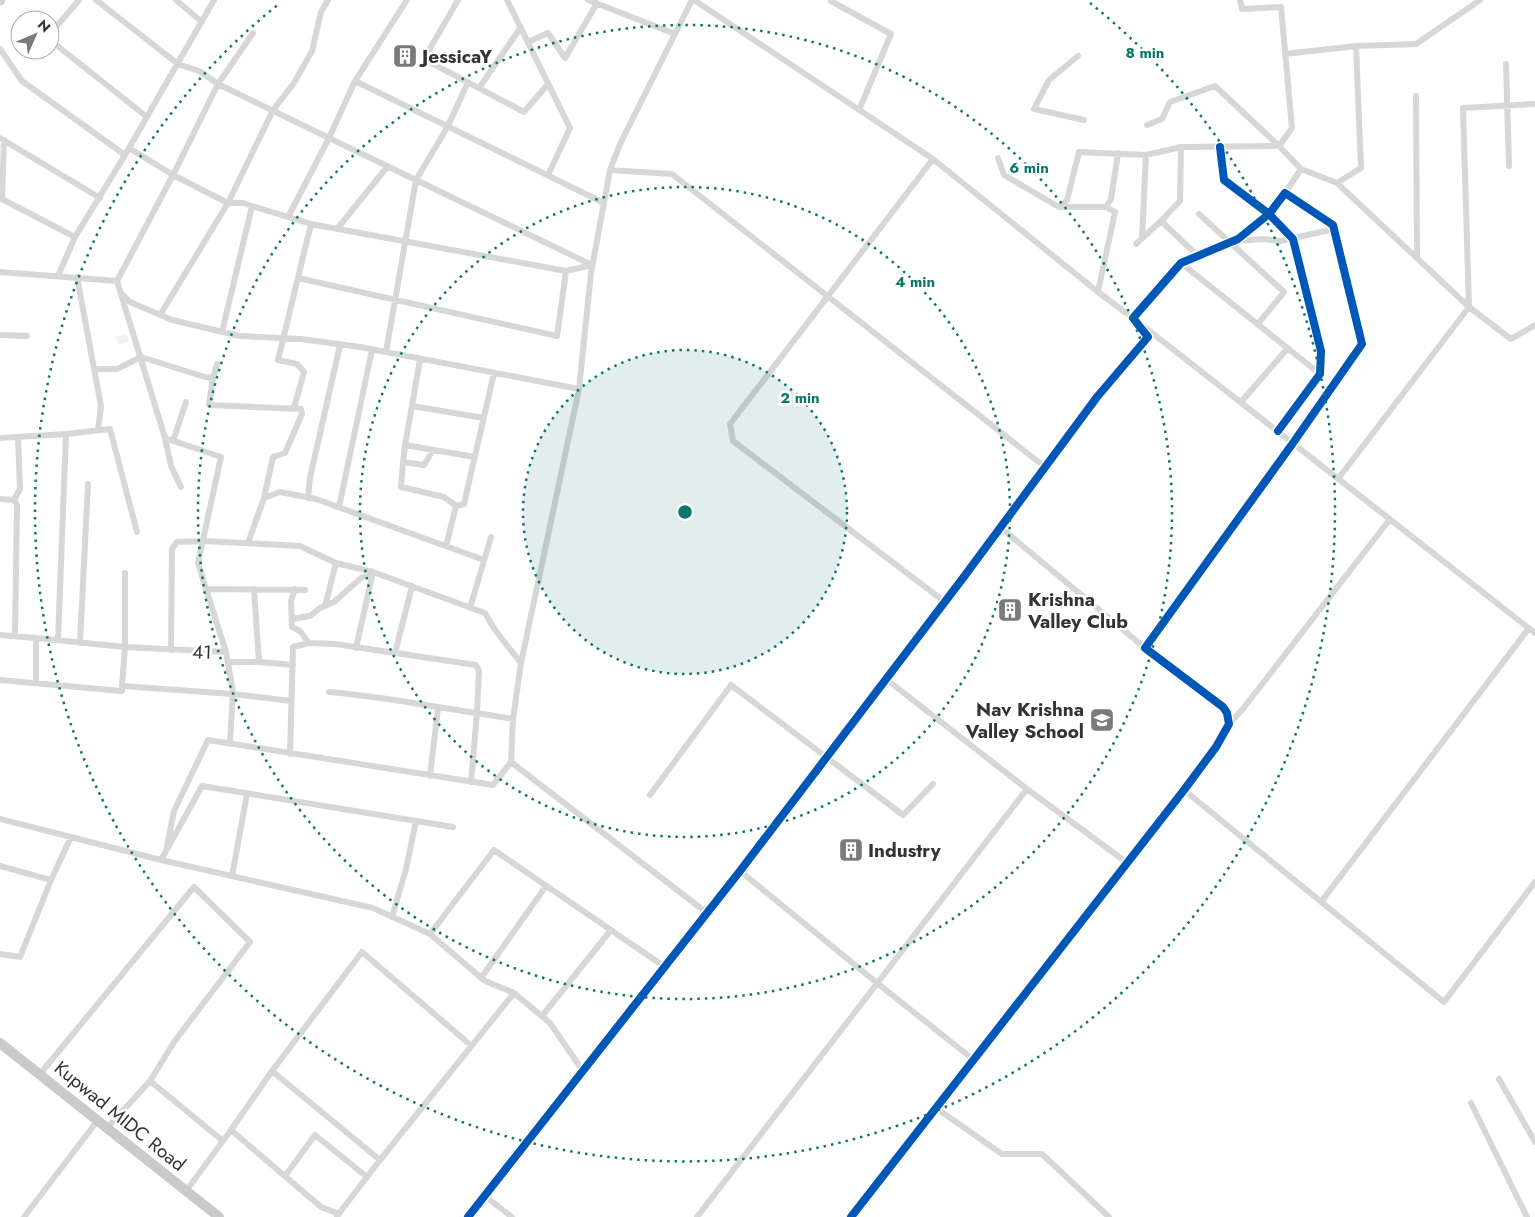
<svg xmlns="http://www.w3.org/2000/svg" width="1535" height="1217" font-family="Jost,sans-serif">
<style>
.green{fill:#f1f5ed}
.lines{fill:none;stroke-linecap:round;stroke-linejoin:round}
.street{stroke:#d7d7d7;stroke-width:6}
.secondary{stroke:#d0d0d0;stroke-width:9}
.primary{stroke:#cacaca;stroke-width:10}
.cycleway-casing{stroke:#fff;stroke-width:11}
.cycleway{stroke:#0057b8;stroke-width:8}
.ring{fill:none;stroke:#0f766e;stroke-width:2.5;stroke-dasharray:2.5 5}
.labels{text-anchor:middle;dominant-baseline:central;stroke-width:5;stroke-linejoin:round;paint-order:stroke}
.poi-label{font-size:19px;font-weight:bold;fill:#333;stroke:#fff;text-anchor:start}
.street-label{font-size:19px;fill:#333;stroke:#fff}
.centre{fill:#0f766e;stroke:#fff;stroke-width:2.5}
.ring-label{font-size:15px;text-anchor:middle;font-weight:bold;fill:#0f766e;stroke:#fff;stroke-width:5;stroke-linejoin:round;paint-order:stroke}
</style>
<rect width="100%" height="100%" fill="#fff"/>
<path class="green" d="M126,333l3,9 -10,3 -4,-8z"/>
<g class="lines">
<path class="street" d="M96,0l82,64 21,7 19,13 111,54 26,-57 249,122
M176,0l26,22
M458,0l-34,59 100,53 24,-28
M507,0l63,128 -22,47
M588,0l87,34
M692,0l-72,144 -10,26 -19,103 -12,116 -58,274 -8,56 -2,43 196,151
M694,0l239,159 165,133 35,26 402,315
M1240,0l2,9 39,-2 11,121 -13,18 22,23 -16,24
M831,1l60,33 -32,76
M50,34l29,-34
M50,40l97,77
M528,42l20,-9 17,25 32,-55
M0,49l22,32 103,74 4,-7 44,27 45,-91 35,-51
M1285,54l71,-8 60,-2 64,-44
M1078,56l-29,24 -15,29 50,11
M1506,64l3,102
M355,81l52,-81
M479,88l42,-61
M1416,96l1,162
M1147,125l15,-6 8,-17 45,-16 64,60
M0,138l100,60
M1181,147l-1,54 -19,20 37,35
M998,158l6,17 55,32 8,-7 12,-48 67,3 35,-8 98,-1
M933,159l-203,265 3,17 212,161
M1301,169l36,14 24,-15 -5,-122
M610,170l62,4 373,293
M1337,183l132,124 42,32 24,-14
M0,198l75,39 50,-82 89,-155
M2,199l2,-59
M1059,207h47
M1199,214l85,78 -26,32
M288,217l41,-79 263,127
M311,224l255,47 26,-6
M337,229l50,-62
M1142,238l4,-83
M1235,241l28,-2 18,2 53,-12
M1136,244l25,-23
M1181,263l139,111
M0,272l117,9
M58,276l17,-39
M77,277l24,129 -3,24
M298,278l259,58 9,-65
M1098,292l17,-80 -9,-5 5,-8 7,-46
M122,294l8,8 42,18 68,16 61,3 59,8 219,42
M160,315l68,-112h15l9,3
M222,332l30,-126 59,18 -33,136 19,4 7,8 -10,36
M0,335l27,1
M386,352l30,-172 32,-54 20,-44
M420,359l-8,47 72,12
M94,369h23l24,-12 64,20 8,1 4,-14
M213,378l-4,27 92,4 1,5 -17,39 -12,4 -9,41
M1241,402l47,-54
M412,406l-7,39 70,12
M0,438l66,-4
M165,438l6,28 10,21
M173,441l13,-39
M405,445l-2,17 21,3 9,-15
M403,462l-2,25 43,10 12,9 8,-2 30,-131
M1338,479l131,-172 -6,-199 72,-4
M308,498l2,-20 30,-133
M0,499l14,1
M14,500l3,5 -2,131
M14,500l6,-11 -2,-52
M339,507l33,-157
M1000,527l145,121
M248,543l16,-45 16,-6 36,7 168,61
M446,546l10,-40
M206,589l-8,-26 23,-106 -56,-19 -48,-157 56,-106 55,28 45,-93 21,-27 18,-32 9,-39 7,-12
M295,589l-4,12 1,26 8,4 9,12
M325,606l11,-43
M470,608l21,-71
M292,619l18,-3 10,-8 14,-6 27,-24 12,-6 -17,76
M0,635l36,3
M58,640l8,-206 44,-5 27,103
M80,643l8,-159
M171,650l1,-101 5,-7 27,-1 96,5 36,17 37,9 112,41 10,17 26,33
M226,652l-20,-63 99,1
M395,653l17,-67
M228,662h31l-5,-73
M259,662l34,3
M0,680l122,11v-5l111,8 58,7
M36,683v-45l89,9v-74
M122,686l3,-39 101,5 7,39 -3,53
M1229,724l13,-14 148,-191
M290,754l3,-107 16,-4 26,1 141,21 3,6 -2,42c-49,-7 -98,-17 -148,-21
M430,776l8,-68
M471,782l6,-69 36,6
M1027,789l99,73
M1184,790l260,212 91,-120
M650,795l81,-110 172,130 30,-31
M0,819l161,41 212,48 57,26
M166,851l8,-40 34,-71 285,45 18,-23
M161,860l41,-74 251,41
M0,866l51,14
M740,871l137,112 97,77
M232,876l15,-82
M1321,902l208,-274
M392,917l14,-48 10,-48
M0,954l20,3 31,-77 20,-43
M481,978l65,-92
M514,993l-29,-12 -55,-47 64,-84 171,117
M542,1016l69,-86
M272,1071l108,89 -43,56
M40,1074l154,-187 56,55 -76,100 -24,39
M1499,1079l36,63
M1471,1103l56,114
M936,1108l66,46h40l67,63
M107,1128l43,-47 73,60
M231,1130l41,-59 90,-119 105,90
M380,1160l134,-167 36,30 33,48
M285,1176l30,-41 52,42
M186,1191l45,-61 90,77 18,7
M485,1196l27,21
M24,1217l74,-97
M468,1217l272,-346 223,-293 134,-181 51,-60 -15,-19 48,-55 57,-24 31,-25 -45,-34 -4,-33
M697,1217l330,-428 -141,-110
M851,1217l333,-427 32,-43 13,-23 -2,-11 -4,-6 -78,-59 148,-205 69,-99 -29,-119 -48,-32 -16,21 24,25 28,112 -1,23 -42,57"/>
<path class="secondary" d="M0,1l1,-1"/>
<path class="primary" d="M0,1043l219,174"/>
<defs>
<path id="cycleway" d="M468,1217l272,-346 223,-293 134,-181 51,-60 -15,-19 48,-55 57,-24 31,-25 -45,-34 -4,-33
M851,1217l333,-427 32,-43 13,-23 -2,-11 -4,-6 -78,-59 148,-205 69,-99 -29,-119 -48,-32 -16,21 24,25 28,112 -1,23 -42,57"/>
</defs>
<use href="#cycleway" class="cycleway-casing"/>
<use href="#cycleway" class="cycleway"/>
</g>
<circle cx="685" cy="512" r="162" fill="#0f766e" fill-opacity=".12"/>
<g class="ring">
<circle cx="685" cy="512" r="162"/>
<circle cx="685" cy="512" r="325"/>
<circle cx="685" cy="512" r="487"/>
<path d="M1090 3A650 650 0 1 1 280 3"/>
</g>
<defs>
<symbol id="building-square" viewBox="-11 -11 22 22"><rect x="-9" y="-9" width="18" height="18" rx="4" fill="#7a7a7a" stroke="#fff"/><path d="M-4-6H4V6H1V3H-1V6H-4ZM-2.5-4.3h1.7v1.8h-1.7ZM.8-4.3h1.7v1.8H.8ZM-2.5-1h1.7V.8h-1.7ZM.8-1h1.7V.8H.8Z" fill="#fff"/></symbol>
<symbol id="school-square" viewBox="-11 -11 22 22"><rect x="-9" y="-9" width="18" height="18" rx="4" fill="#7a7a7a" stroke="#fff"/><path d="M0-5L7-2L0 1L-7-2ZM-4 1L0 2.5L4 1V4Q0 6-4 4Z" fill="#fff"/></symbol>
</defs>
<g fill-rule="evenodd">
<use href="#building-square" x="391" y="42" width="28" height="28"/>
<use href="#building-square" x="996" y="596" width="28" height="28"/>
<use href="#school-square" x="1088" y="706" width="28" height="28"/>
<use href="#building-square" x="837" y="836" width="28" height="28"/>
</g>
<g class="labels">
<g class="poi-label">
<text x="422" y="56">JessicaY</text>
<text x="1028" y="599">Krishna<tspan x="1028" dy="22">Valley Club</tspan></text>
<text x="1084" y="709" text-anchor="end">Nav Krishna<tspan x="1084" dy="22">Valley School</tspan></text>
<text x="868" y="850">Industry</text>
</g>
<g class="street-label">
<text transform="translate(202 652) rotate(2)">41</text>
<text transform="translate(120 1116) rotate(39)">Kupwad MIDC Road</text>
</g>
</g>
<circle cx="685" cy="512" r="8" class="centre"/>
<g class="ring-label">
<text x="1145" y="58">8 min</text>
<text x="1029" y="173">6 min</text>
<text x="915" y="287">4 min</text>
<text x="800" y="403">2 min</text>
</g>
<g transform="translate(35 35) rotate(45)"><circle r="24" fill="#ffffff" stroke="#adadad"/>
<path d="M0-4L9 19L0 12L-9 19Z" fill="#7a7a7a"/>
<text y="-8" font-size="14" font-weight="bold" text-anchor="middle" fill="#333333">N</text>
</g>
</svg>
